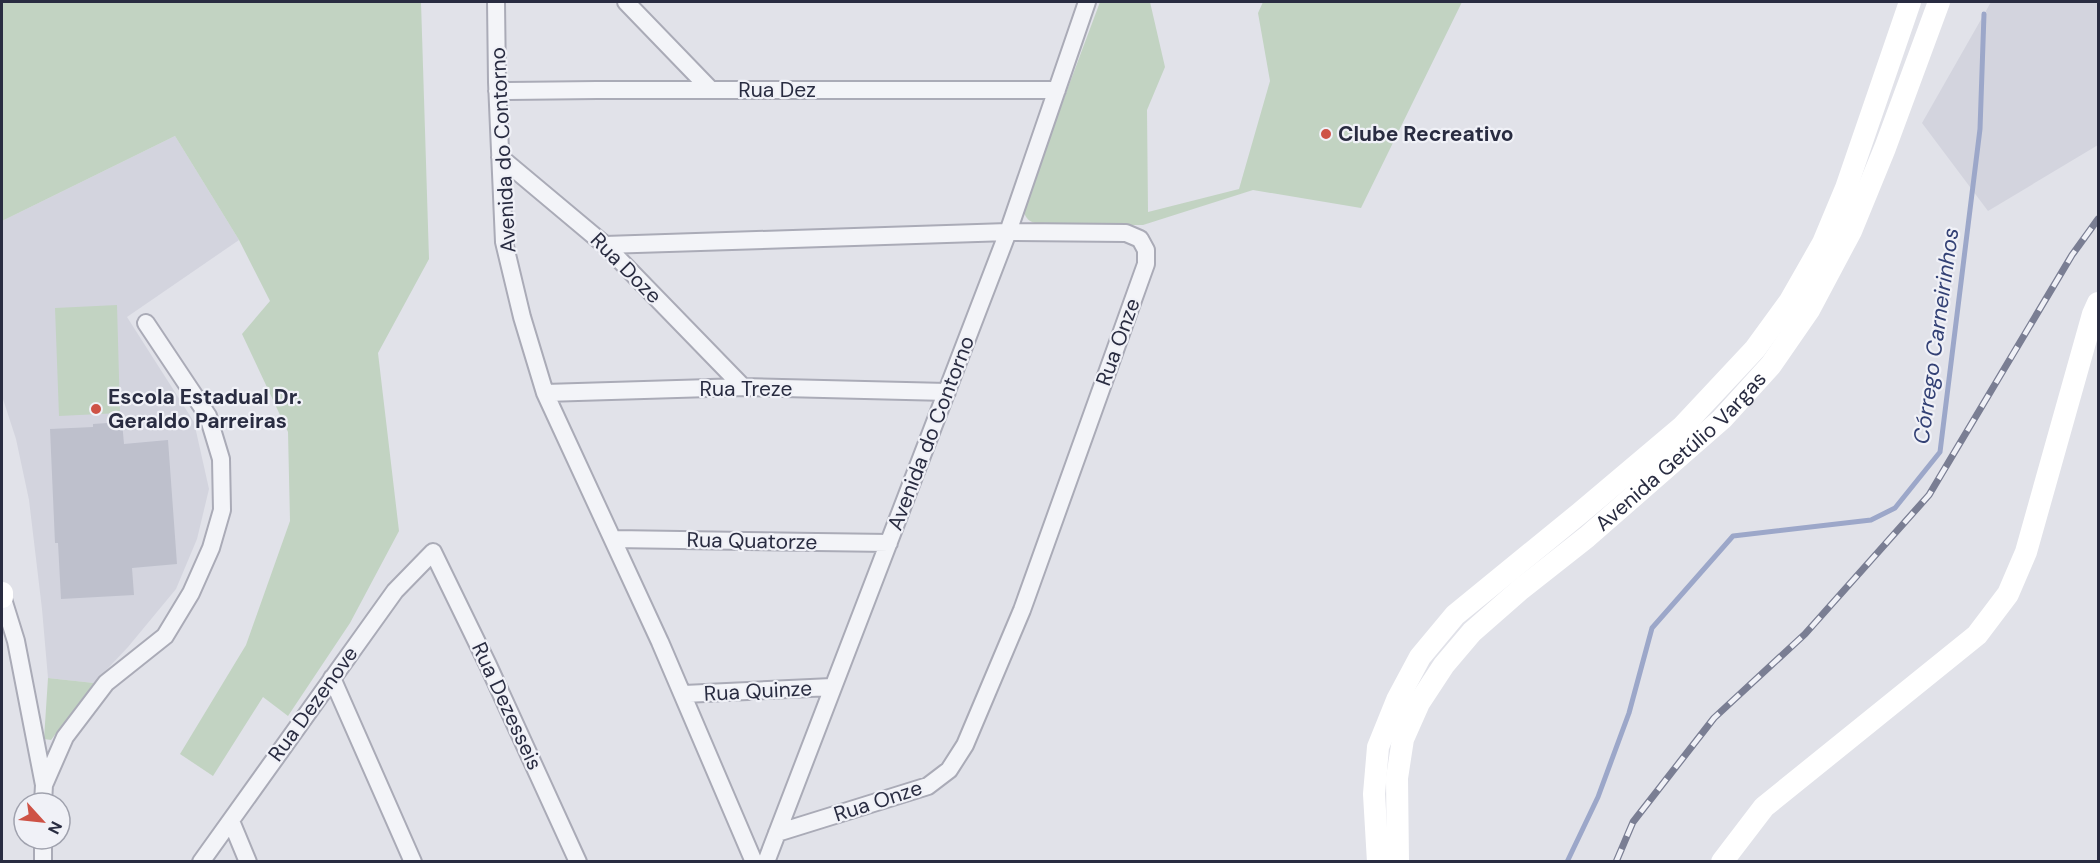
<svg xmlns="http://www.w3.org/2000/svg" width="2100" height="863" font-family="'DM Sans',sans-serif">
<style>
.built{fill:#d3d4de}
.green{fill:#c2d3c2}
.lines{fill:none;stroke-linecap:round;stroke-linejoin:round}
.stream{stroke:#9ca7c9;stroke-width:5}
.building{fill:#bec0cc}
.street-casing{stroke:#aaabb7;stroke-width:20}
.street{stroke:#f3f4f8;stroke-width:16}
.secondary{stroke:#fff;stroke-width:22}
.rail-casing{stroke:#7a7e93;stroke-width:7}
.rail{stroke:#f0f1f7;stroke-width:4.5;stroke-dasharray:14;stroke-linecap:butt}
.poi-dot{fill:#ce5246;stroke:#f0f1f7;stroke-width:2}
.labels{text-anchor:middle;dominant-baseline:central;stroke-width:4.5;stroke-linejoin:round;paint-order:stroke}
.street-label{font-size:21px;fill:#292c41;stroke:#f0f1f7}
.poi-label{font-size:21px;font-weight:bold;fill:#292c41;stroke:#f0f1f7;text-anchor:start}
.water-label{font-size:22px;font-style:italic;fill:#334175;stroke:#f0f1f7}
</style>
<rect width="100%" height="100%" fill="#e1e2e9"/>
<path class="built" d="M1991,2h107v143l-110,66 -66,-88z
M175,136l64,104 -112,77 67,105 15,67 -12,50 -21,50 -48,58 -34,36 -46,-5 -6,-69 -13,-109 -13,-61 -14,-43v-175z"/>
<path class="green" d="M2,2h419l8,257 -51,94 21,178 -49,92 -62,93 -25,-19 -50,79 -33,-22 66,-109 44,-124 -2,-89 -46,-98 28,-33 -31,-61 -64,-104 -173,85z
M1100,2h50l15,65 -18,43 1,102 91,-23 31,-108 -12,-68 5,-11h199l-101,206 -108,-18 -110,35h-99c-12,-2 -19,-4 -21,-17z
M117,305l3,108 -61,3 -4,-108z
M48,678l46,5 -43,57 -7,-1z"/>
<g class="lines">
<path class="stream" d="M1567,862l31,-65 31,-84 23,-85 81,-92 138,-16 24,-12 45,-56 40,-323 4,-115"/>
</g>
<path class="building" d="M122,422l2,22 44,-4 9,124 -45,4 2,27 -73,4 -3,-56h-3l-5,-114 43,-2v-3z"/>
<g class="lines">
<defs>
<path id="street" d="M496,2l1,80 7,160 18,75 23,76 115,249 94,220
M626,2l85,88
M497,91l100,-1h460
M500,157l105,88 138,142
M605,245l403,-13 118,1 14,6 6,11v14l-124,346 -57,135 -16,25 -21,16 -151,47
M545,393l198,-6 204,5
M614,539l275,4
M2,596l14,45 28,144 -1,18
M332,678l81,184
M684,694l148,-7
M44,785l21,-48 41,-54 59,-47 26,-43 20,-45 11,-38 -1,-51 -13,-43 -62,-93
M231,821l17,41
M43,862v-23
M201,862l194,-271 38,-39 55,113 90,197
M766,862l242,-630 79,-230"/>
</defs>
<use href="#street" class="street-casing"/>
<use href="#street" class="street"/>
<g class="secondary">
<path d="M2,593v4"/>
<path d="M1378,862l-4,-68 4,-47 19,-47 23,-43 35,-42 125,-102 102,-86 73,-78 35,-48 33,-58 23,-55 64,-186"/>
<path id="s1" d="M1398,862l-1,-84 6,-39 16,-36 25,-38 28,-33 49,-43 66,-52 135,-118 49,-54 38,-55 42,-79 34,-83 54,-146"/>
<path d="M1722,862l42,-55 213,-172 31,-41 18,-42 67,-238 5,-11"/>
</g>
<defs>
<path id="rail" d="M1616,862l17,-40 81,-104 91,-84 124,-139 143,-240 26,-36"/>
</defs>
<use href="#rail" class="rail-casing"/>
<use href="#rail" class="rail"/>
</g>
<g class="poi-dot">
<circle cx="1326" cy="134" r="6"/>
<circle cx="96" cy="409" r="6"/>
</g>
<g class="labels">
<g class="street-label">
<text x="777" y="90">Rua Dez</text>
<text transform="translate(503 150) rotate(-93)">Avenida do Contorno</text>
<text transform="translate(626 268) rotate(45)">Rua Doze</text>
<text transform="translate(1118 342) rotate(-70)">Rua Onze</text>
<text x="746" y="389">Rua Treze</text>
<text transform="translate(931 433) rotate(-69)">Avenida do Contorno</text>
<text stroke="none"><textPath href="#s1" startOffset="528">Avenida Getúlio Vargas</textPath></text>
<text transform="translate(752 541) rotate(1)">Rua Quatorze</text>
<text transform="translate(758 691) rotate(-3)">Rua Quinze</text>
<text transform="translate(313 704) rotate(-54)">Rua Dezenove</text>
<text transform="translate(507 706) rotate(65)">Rua Dezesseis</text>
<text transform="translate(878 801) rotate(-18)">Rua Onze</text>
</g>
<g class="poi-label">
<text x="1338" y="134">Clube Recreativo</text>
<text x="108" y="397">Escola Estadual Dr.<tspan x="108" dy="24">Geraldo Parreiras</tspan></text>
</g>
<g class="water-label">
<text transform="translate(1936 336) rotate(-82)">Córrego Carneirinhos</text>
</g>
</g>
<rect width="2100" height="863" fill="none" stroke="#292c41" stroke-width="6"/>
<g transform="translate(42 821) rotate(117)"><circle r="28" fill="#f0f1f7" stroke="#a0a2ae" stroke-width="1.5"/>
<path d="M0-4.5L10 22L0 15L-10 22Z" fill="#ce5246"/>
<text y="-9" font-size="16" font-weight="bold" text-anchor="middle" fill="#292c41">N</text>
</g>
</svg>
